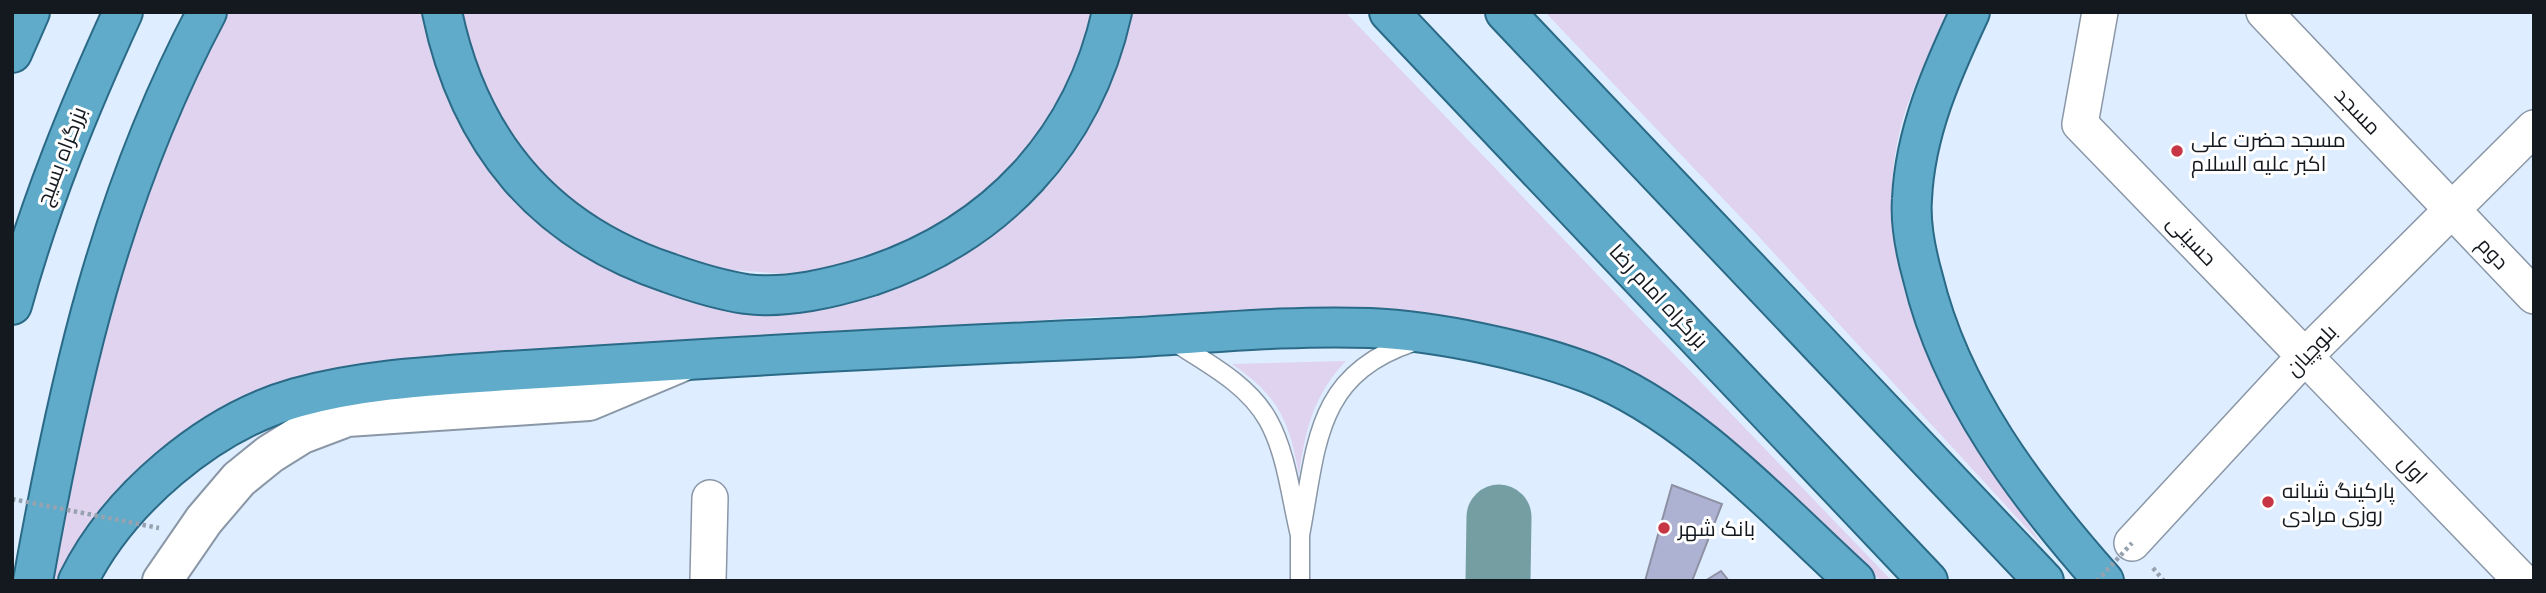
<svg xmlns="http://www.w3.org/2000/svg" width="2546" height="593" font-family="'Public Sans',Cairo,sans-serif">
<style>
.green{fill:#dfd3ef}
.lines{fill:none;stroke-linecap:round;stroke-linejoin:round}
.river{stroke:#759ea3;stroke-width:65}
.building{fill:#aeb2d2;stroke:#8e91a4;stroke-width:2}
.service-casing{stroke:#8a97a7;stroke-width:21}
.minor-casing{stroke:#8a97a7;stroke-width:38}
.secondary-casing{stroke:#8a97a7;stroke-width:42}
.trunk-casing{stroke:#2b6a86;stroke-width:42}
.path{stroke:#97a2b0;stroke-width:4.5;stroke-dasharray:3.5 3.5;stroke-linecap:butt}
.service{stroke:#fff;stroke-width:18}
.minor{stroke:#fff;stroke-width:35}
.secondary{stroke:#fff;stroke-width:38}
.trunk{stroke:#60abca;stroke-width:38}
.path-bridge{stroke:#97a2b0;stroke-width:4.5;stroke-dasharray:3.5 3.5;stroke-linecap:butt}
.poi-dot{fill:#c63645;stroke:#fff;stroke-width:2.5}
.labels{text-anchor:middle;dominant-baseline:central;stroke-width:6;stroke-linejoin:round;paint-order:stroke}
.street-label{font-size:21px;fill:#14191f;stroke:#fff}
.poi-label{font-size:21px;fill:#14191f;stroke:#fff;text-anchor:start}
</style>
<rect width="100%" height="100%" fill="#deedff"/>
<path class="green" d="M223,12h200l9,36 98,163c70,24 140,49 211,73 18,6 52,23 70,23 38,0 79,-14 112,-30 113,-54 185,-140 205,-265h217l547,569h-11l-52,-48 -229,-175 -43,-16 -63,-15 -125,-17 -281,7 -712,47 -249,118 -40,45 -26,54h-12l37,-183 57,-212z
M457,12h639l-41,99 -50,70 -82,55 -75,28 -61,10 -83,-6 -70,-25 -84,-56 -34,-42 -31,-52z
M1545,12h401c-14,38 -35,75 -45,114 -41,159 59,296 142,420l-293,-319z
M1346,361c-32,33 -41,69 -47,114 -10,-56 -21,-79 -67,-111z"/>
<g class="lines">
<path class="river" d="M1498,581l1,-64"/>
</g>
<path class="building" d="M1672,485l50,19 -30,77h-47z
M1721,571l8,10h-24z"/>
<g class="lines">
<defs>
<path id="service" d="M1173,341c34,22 75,43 95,79 19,34 23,79 32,115 17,-89 14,-160 113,-193
M1300,535v46"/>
<path id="minor" d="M2100,12l-20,112 442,457
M2264,12l270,284
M2132,543l172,-186 230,-229
M708,581l2,-83"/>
<path id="secondary" d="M162,581l42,-61 35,-41 31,-25 32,-20 45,-17 242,-16 93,-39"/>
<path id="trunk" d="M442,12c27,130 101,219 227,261 25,9 51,17 77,21 41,5 86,-6 125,-18 125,-42 212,-134 241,-264
M1389,12l539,569
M1505,12l539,569
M1970,12c-28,60 -55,120 -58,187 -2,26 4,54 11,79 28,116 103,215 181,303
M12,53l18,-41
M12,305c28,-102 67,-197 111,-293
M33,581c36,-202 77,-386 174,-569
M78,581c40,-81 130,-158 218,-183 68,-19 141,-22 211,-27 71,-4 142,-9 213,-13 133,-8 265,-14 398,-20 83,-4 168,-13 252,-10 66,3 157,22 218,45 101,39 188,136 267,208"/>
</defs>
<use href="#service" class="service-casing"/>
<use href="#minor" class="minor-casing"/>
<use href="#secondary" class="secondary-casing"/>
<use href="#trunk" class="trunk-casing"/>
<path class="path" d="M2153,568l11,13"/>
<use href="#service" class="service"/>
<use href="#minor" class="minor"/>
<use href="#secondary" class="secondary"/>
<use href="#trunk" class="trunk"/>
<path class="path-bridge" d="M12,499l147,29
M2097,581l35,-38"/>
</g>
<g class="poi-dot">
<circle cx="2177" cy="151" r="7"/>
<circle cx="2268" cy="502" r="7"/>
<circle cx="1664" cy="528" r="7"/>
</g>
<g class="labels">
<g class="street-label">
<text transform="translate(2358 111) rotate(46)">مسجد</text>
<text transform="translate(61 156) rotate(-69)">بزرگراه بسیج</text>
<text transform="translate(2192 240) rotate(46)">حسینی</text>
<text transform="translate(2493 253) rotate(47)">دوم</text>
<text transform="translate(1659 296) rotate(47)">بزرگراه امام رضا</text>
<text transform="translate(2311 350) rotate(-46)">بلوچیان</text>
<text transform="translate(2413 469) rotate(46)">اول</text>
</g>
<g class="poi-label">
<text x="2191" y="139">مسجد حضرت علی<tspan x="2191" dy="24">اکبر علیه السلام</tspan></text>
<text x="2282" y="490">پارکینگ شبانه<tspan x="2282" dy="24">روزی مرادی</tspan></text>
<text x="1678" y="528">بانک شهر</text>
</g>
</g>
<rect width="2546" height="593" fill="none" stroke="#14191f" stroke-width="28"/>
</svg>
